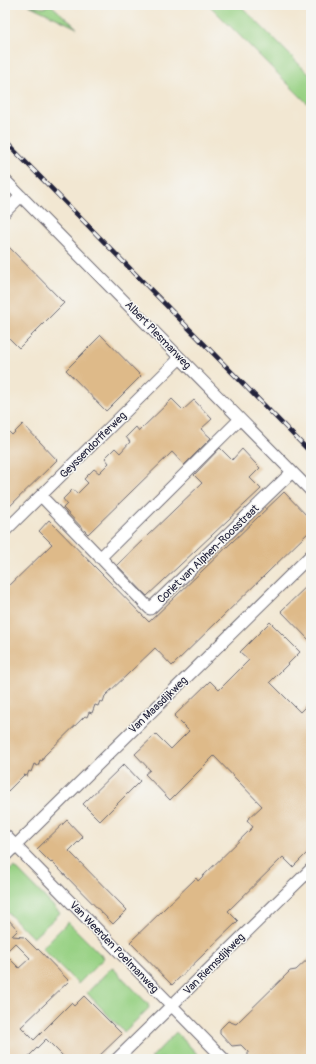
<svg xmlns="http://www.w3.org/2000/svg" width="316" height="1064" font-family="Pangolin,sans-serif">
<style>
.green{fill:#98d184;stroke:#5d7a60}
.building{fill:#deba89}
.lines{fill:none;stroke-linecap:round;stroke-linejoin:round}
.minor-casing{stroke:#6b6770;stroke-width:13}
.minor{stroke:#fff;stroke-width:11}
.rail-casing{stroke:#22223b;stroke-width:4.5}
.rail{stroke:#f6f6f2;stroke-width:3;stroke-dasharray:9;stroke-linecap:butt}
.labels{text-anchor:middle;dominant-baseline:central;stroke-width:3;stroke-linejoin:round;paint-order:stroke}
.street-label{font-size:11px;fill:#22223b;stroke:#f6f6f2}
</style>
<rect width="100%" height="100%" fill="#f6f6f2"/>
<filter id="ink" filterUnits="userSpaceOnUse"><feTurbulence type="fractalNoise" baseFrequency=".025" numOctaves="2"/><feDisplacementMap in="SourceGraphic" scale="8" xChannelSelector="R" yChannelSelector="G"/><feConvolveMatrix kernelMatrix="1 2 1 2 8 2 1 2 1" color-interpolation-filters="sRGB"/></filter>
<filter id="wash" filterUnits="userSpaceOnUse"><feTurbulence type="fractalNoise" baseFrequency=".012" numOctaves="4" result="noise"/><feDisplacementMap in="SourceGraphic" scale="16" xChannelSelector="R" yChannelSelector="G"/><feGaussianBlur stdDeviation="0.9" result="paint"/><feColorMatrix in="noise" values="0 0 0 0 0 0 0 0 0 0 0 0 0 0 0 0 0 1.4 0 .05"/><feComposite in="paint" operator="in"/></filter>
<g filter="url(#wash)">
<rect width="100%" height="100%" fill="#f2e7d2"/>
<path class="green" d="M29,5c5,0 10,3 16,3l2,-3h4l26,23z
M209,5h31l71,71v31z
M15,867l45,46 -27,25 -28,-28v-37z
M68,922l36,36 -26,26 -36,-36z
M112,967l36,37 1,4 -25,24 -37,-39z
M176,1032l26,27h-50l-1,-1z"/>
<g id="blocks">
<path class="building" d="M5,243l59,60 -45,45 -14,-14z
M101,335l40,41 -35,35 -40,-41z
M172,399l11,11 11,-10 18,19 -11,10 10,9 -27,27 -12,-13 -84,82 -25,-26 4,-4 -4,-5 10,-10 4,5 11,-11 -4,-4 10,-10 5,4 10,-10 -4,-5 10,-10 5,5 10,-11 -4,-5 10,-10 3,4z
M23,424l34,36 -52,51v-83l7,7z
M220,448l12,12 10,-11 13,14 5,5 -10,10 11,11 -114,107 -30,-31 85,-82 -8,-8z
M284,492l27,28v10l-139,136 -17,-18 -50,48 -2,6 -3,-1 -2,5 -3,-1 -3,8 -3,-1 -2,5 -2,-1 -41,40 -2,5 -2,-1 -2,6 -4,-2 -3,8 -2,-1 -2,5 -3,-1 -19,19v-204l47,-46 -13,-13 10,-11 100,102z
M311,582v60l-30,-31z
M270,622l30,30 -30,30 30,30 11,-11v148l-18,18 -10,-10 -55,54 10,10 -66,64 -42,-43 66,-64 2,3 55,-54 -6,-7 15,-14 -48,-50 -44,44 -25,-26 5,-4 -15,-16 21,-20 15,15 18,-18 -15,-15 36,-35 9,9 30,-30 -9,-8z
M124,764l16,17 -40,40 -17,-17z
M67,820l16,17 -14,14 58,59 -14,14 -61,-62 -1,1 -14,-14z
M5,916l13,14 -6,6 12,1 13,13 1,-1 31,32 -48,46 13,13 37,-37 3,3 10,-10 38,38 -26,25h-30l-20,-20 -20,20h-21v-105l14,14 11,-10 -15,-15 -10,10z
M311,956v103h-63v-7l-7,-7 -9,1 -12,-13v-4l8,-8 8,3 54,-53 6,-1z"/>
</g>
</g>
<g filter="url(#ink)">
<use href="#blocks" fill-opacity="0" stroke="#6b6770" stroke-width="1"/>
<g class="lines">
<defs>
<path id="minor" d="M5,180l306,311
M5,212l16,-16
M41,496l109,113 142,-137
M5,531l175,-173
M100,558l140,-139
M5,835l219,224
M5,856l306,-301
M117,1059l194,-190"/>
</defs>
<use href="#minor" class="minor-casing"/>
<use href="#minor" class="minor"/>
<defs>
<path id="rail" d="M302,5l9,7
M5,141l306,312"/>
</defs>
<use href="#rail" class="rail-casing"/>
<use href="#rail" class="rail"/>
</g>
</g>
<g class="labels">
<g class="street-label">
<text transform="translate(158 335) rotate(46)">Albert Plesmanweg</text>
<text transform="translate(93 445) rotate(-45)">Geyssendorfferweg</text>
<text transform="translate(208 554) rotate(-44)">Coriet van Alphen-Roosstraat</text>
<text transform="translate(158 705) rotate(-44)">Van Maasdijkweg</text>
<text transform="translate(114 947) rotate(46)">Van Weerden Poelmanweg</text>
<text transform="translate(214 964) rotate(-45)">Van Riemsdijkweg</text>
</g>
</g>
<rect width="316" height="1064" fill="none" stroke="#f6f6f2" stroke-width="20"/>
</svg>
